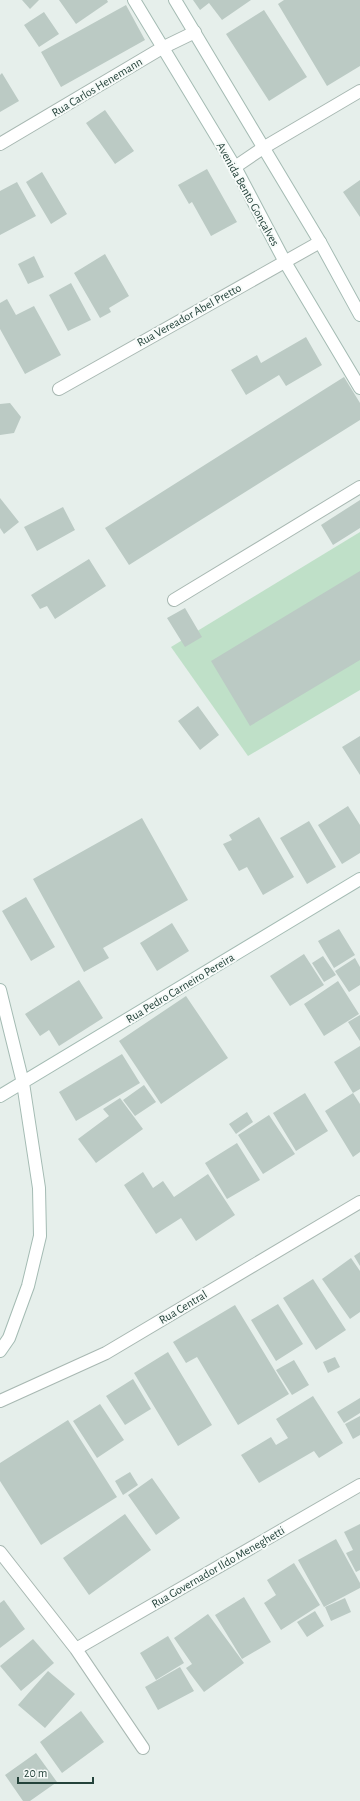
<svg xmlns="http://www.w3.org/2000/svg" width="360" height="1801" font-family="'Alegreya Sans',sans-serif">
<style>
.green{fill:#bfe0c8}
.building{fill:#bbcac4}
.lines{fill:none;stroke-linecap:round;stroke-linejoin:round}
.street-casing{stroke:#a8b8b2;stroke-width:14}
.secondary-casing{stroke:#a4bbb3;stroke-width:14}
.street{stroke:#fff;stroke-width:12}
.secondary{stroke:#fff;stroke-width:12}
.labels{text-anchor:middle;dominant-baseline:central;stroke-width:4;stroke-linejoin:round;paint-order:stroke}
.street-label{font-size:12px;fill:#24423a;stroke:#f7fbf9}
</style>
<rect width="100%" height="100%" fill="#e6efeb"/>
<path class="green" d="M360,532v158l-112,66 -77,-109z"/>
<path class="building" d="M22,0h17l-9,9z
M59,0h48l1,2 -32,22z
M193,0h58l-29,20 -13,-17 -9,7z
M284,0h76v66l-33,20 -49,-82z
M126,5l19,35 -84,47 -20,-35z
M264,10l43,67 -38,24 -43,-67z
M44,12l15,22 -20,13 -15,-22z
M2,73l17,28 -19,11v-37z
M105,110l29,41 -19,13 -29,-41z
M207,169l30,53 -26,14 -19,-34 -3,2 -11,-19z
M42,172l25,42 -16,10 -25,-42z
M360,180v37l-17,-25z
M17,182l19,34 -36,19v-44z
M105,254l24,42 -20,12 2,4 -11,6 -26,-45z
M34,256l10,21 -16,7 -10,-20z
M71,283l20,37 -23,11 -19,-36z
M7,299l9,16 18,-9 27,49 -36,19 -25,-45v-26z
M306,337l16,28 -36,21 -7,-11 -33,20 -15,-25 26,-15 4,8z
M344,377l16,26v17l-231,145 -24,-37z
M10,403l11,14 -7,16 -14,2v-31z
M0,498l19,24 -15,12 -4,-6z
M360,500v28l-27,17 -12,-20z
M63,507l12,23 -38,21 -13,-24z
M89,559l17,27 -51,33 -8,-13 -7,3 -9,-14z
M360,571v89l-110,66 -39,-65z
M185,608l17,29 -17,10 -18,-29z
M198,706l21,29 -19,15 -22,-29z
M360,736v39l-18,-28z
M348,806l12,19v28l-18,11 -24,-39z
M259,817l35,60 -31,18 -16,-28 -8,4 -16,-27 9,-4 -3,-5z
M142,818l46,82 -85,48 6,10 -25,14 -51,-93z
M309,821l27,46 -29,17 -27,-46z
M26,897l29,50 -24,14 -29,-50z
M172,923l17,28 -32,20 -17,-28z
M339,929l16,26 -21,13 -16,-27z
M304,954l20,31 -34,21 -20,-30z
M323,956l13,19 -12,7 -12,-19z
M355,958l5,9v18l-11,7 -14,-21z
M79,980l24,38 -44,28 -10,-16 -9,6 -15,-22z
M338,981l21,33 -35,22 -20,-32z
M186,996l42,62 -67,46 -42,-63z
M360,1015v26l-12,-19z
M360,1046v43l-7,4 -19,-31z
M122,1054l18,29 -64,38 -17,-29z
M144,1085l12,17 -21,14 -12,-16z
M305,1093l23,38 -32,20 -23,-38z
M353,1093l7,11v48l-7,5 -28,-46z
M120,1098l23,31 -47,34 -18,-24 31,-23 -6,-7z
M247,1112l6,10 -17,12 -7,-10z
M269,1115l26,39 -32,20 -25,-39z
M237,1143l23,37 -33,19 -22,-36z
M143,1172l10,16 10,-7 11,16 34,-23 27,41 -39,26 -15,-23 -25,16 -32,-49z
M360,1252v14l-6,-10z
M351,1258l9,13v41l-10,7 -28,-40z
M313,1279l33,51 -30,20 -33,-52z
M278,1304l25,40 -27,17 -25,-41z
M235,1305l54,89 -51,31 -41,-68 -11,6 -13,-21z
M168,1352l44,73 -34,21 -44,-73z
M335,1357l5,10 -12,6 -5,-11z
M294,1360l15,25 -17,10 -16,-25z
M133,1379l18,30 -26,16 -19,-29z
M313,1396l30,47 -24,15 -5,-7 -55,32 -18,-28 30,-18 5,8 12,-7 -12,-19z
M360,1398v15l-16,10 -7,-11z
M100,1404l24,36 -27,18 -24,-37z
M360,1416v19l-7,4 -8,-15z
M68,1420l49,77 -76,48 -41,-64v-18z
M130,1472l8,13 -15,10 -8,-14z
M152,1478l28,40 -24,17 -28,-40z
M125,1514l26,36 -62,45 -26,-37z
M360,1524v46l-4,2 -10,-19 7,-3 -9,-18z
M336,1539l24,44v5l-36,19 -26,-47z
M294,1563l26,42 -39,25 -17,-27 12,-8 -9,-15z
M244,1597l27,45 -29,17 -27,-44z
M345,1598l6,14 -20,9 -6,-14z
M4,1600l21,29 -25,19v-45z
M315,1611l9,15 -17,11 -10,-15z
M208,1614l36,49 -40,29 -18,-24 6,-4 -18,-26z
M168,1636l16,27 -28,17 -16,-27z
M33,1639l21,24 -33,28 -21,-25z
M180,1667l14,24 -36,19 -13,-23z
M48,1671l27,23 -30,34 -27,-23z
M81,1711l23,31 -42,31 -22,-31z
M36,1753l21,29 -27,19h-7l-18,-26z"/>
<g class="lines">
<defs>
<path id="street" d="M0,144l162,-96 33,-16
M235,167l28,-19 97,-57
M59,389l261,-147
M174,600l186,-113
M0,1401l106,-48 254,-151
M0,1552l76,97 67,99
M76,1649l284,-164"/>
<path id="secondary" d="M134,0l101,167 50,95 75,126
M175,0l145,242 40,73
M0,990l23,93 16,105 1,48 -12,50 -19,52 -9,13
M0,1096l360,-217"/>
</defs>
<use href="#street" class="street-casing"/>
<use href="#secondary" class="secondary-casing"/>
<use href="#street" class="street"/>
<use href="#secondary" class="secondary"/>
</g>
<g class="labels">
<g class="street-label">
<text transform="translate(97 87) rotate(-31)">Rua Carlos Henemann</text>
<text transform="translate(248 194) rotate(61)">Avenida Bento Gonçalves</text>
<text transform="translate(189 315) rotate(-29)">Rua Vereador Abel Pretto</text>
<text transform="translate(180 988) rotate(-31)">Rua Pedro Carneiro Pereira</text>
<text transform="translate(183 1307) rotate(-31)">Rua Central</text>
<text transform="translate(218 1567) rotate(-30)">Rua Governador Ildo Meneghetti</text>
</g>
</g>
<path d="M18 1777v6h75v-6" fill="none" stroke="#24423a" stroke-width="2"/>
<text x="24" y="1777" font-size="12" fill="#24423a" stroke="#f7fbf9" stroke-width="3" paint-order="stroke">20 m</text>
</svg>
